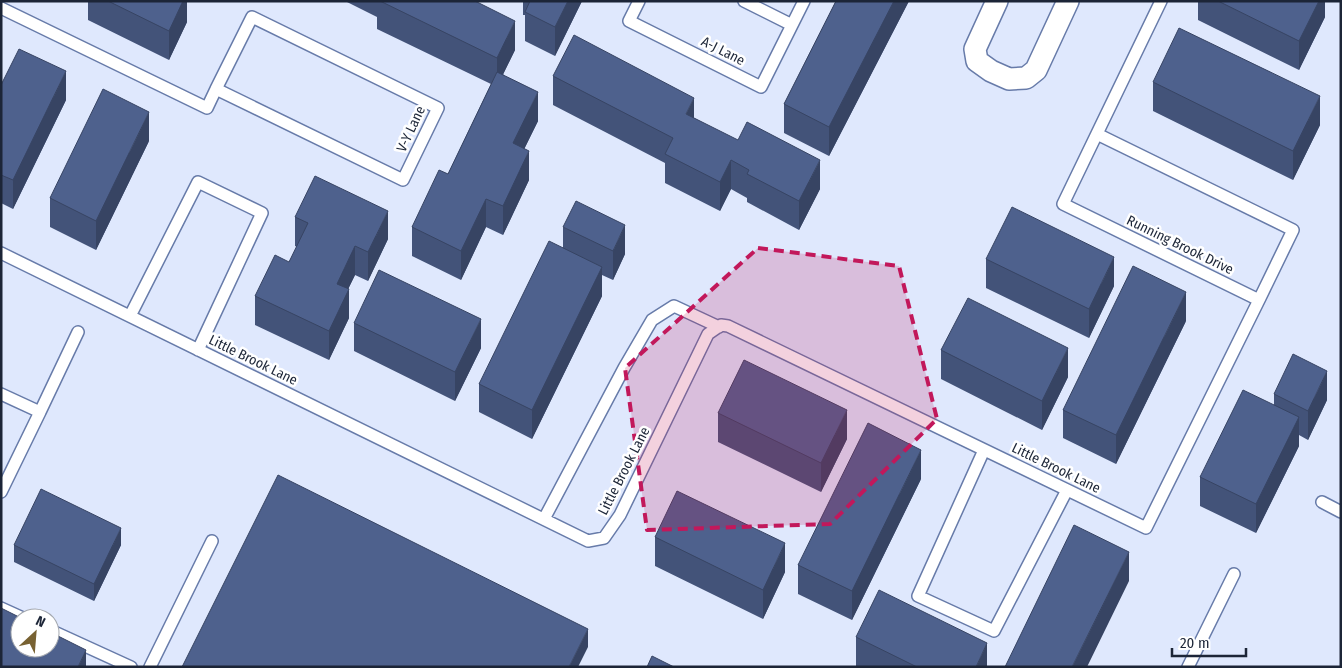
<svg xmlns="http://www.w3.org/2000/svg" width="1342" height="668" font-family="'Fira Sans Condensed',sans-serif">
<style>
.lines{fill:none;stroke-linecap:round;stroke-linejoin:round}
.service-casing{stroke:#677ba9;stroke-width:14}
.minor-casing{stroke:#677ba9;stroke-width:24}
.service{stroke:#fff;stroke-width:11}
.minor{stroke:#fff;stroke-width:21}
.wall{fill:#435379}
.shaded-wall{fill:#374463}
.building{fill:#4e618d;stroke:#374463}
.marked{fill:#c2185b;fill-opacity:0.2;stroke:#c2185b;stroke-width:4;stroke-dasharray:10 6;stroke-linejoin:round}
.labels{text-anchor:middle;dominant-baseline:central;stroke-width:5;stroke-linejoin:round;paint-order:stroke}
.street-label{font-size:14px;fill:#1c2537;stroke:#fff}
</style>
<rect width="100%" height="100%" fill="#dfe8fd"/>
<g class="lines">
<defs>
<path id="service" d="M639,1l-10,20 132,66 43,-86
M744,1l48,24
M1,8l206,100 9,-19
M252,17l186,91 -35,72 -187,-91z
M1097,134l196,96 -34,70
M1,253l587,288 16,-3 16,-23 88,-181 13,-9 7,1 418,202 113,-228 -196,-96 98,-203
M130,316l68,-134 64,31 -64,137
M1,394l39,18 38,-80
M984,450l-66,146 76,35 73,-141
M1,492l39,-80
M1322,502l19,10
M544,519l80,-151 28,-48 22,-14 45,21
M1,608l22,10
M50,630l81,37
M150,667l62,-126
M1188,667l46,-93"/>
<path id="minor" d="M997,1l-22,48 2,12 14,10 18,8 17,-1 10,-8 32,-69"/>
</defs>
<use href="#service" class="service-casing"/>
<use href="#minor" class="minor-casing"/>
<use href="#service" class="service"/>
<use href="#minor" class="minor"/>
</g>
<path class="wall" d="M88,1h99v21l-18,38 -81,-40z
M345,1h130l40,49 -12,24 35,47 -14,28 5,31 -26,55 -17,-8 -25,53 -49,-24v-29l36,-53 43,-90 -114,-55v-12z
M523,1h59l-27,55 -30,-15v-26h-2z
M836,1h73l-80,155 -45,-23v-29z
M1198,1h127v16l-26,53 -101,-50z
M553,76l141,42 126,71 -21,41 -52,-28v-4l-16,-9 -11,22 -55,-28v-20l-112,-58z
M1153,82l167,43 -27,55 -140,-69z
M1,85l65,15 -53,109 -12,-6z
M149,141l-53,109 -46,-23v-29z
M295,217l93,22 -20,42 -13,-6 -7,14 1,29 -20,42 -74,-35v-29l34,-34 8,-15 -2,-1z
M563,227l62,27 -12,26 -11,-5v21l-70,143 -53,-27v-28l84,-136z
M986,259l128,27 -25,52 -103,-50z
M1186,321l-70,143 -53,-26v-28z
M354,323l127,25 -26,53 -101,-50z
M941,350l127,27 -26,53 -101,-51z
M1274,394l53,6 -19,40 -9,-5v11l-43,87 -56,-27v-29l74,-72z
M718,413l129,26 -26,53 -103,-50z
M921,479l-69,141 -54,-26v-29z
M655,537l130,35 -22,47 -108,-53z
M14,545h107l-27,56 -80,-39z
M856,637l131,30h-129l-2,-1z"/>
<path class="shaded-wall" d="M183,1h4v21l-18,38v-29z
M568,1h14l-27,55v-29z
M894,1h15l-80,155v-29z
M1319,1h6v16l-26,53v-29z
M515,21v29l-18,37v-29z
M66,71v29l-53,109v-29z
M538,92v29l-25,51v-29z
M1320,96v29l-27,55v-29z
M694,98v29l-8,-13z
M149,112v29l-53,109v-29z
M529,151v29l-26,55v-29z
M731,160v29l-11,22v-29z
M820,160v29l-21,41v-29z
M486,199v28l-25,53v-29z
M388,211v28l-20,42v-29z
M625,225v29l-12,26v-29z
M355,246v29l-18,37v-28z
M1114,257v29l-25,52v-29z
M602,267v29l-70,143v-29z
M349,289v29l-20,42v-29z
M1186,292v29l-70,143v-29z
M481,319v29l-26,53v-29z
M1068,348v29l-26,53v-29z
M1327,371v29l-19,40v-29z
M847,410v29l-26,53v-29z
M1299,417v29l-43,87v-29z
M921,450v29l-69,141v-29z
M121,528v17l-27,56v-17z
M785,543v29l-22,47v-29z
M1129,552v29l-42,86h-15z
M588,629v18l-10,20h-9z
M987,643v24h-11z
M86,650v17h-8z"/>
<path class="building" d="M108,1h75l-14,30z
M380,1h95l40,20 -18,37z
M530,1h38l-13,26 -30,-15z
M836,1h58l-65,126 -45,-23z
M1218,1h101l-20,40z
M1179,28l141,68 -27,55 -140,-69z
M574,35l120,63 -8,16 52,26 9,-18 73,38 -21,41 -52,-27 2,-4 -18,-10 -11,22 -55,-28 8,-16 -120,-62z
M19,49l47,22 -53,109 -12,-5v-90z
M497,72l41,20 -25,51 16,8 -26,55 -17,-7 -25,52 -49,-24 27,-57 9,4z
M103,89l46,23 -53,109 -46,-23z
M315,176l73,35 -20,41 -13,-6 -18,38 12,5 -20,42 -74,-35 20,-41 14,7 19,-39 -13,-6z
M576,201l49,24 -12,26 -50,-24z
M1012,207l102,50 -25,52 -103,-50z
M549,241l53,26 -70,143 -53,-26z
M1133,266l53,26 -70,143 -53,-25z
M379,270l102,49 -26,53 -101,-49z
M968,298l100,50 -26,53 -101,-51z
M1293,354l34,17 -19,40 -34,-17z
M744,360l103,50 -26,53 -103,-50z
M1243,390l56,27 -43,87 -56,-27z
M868,423l53,27 -69,141 -54,-26z
M278,475l310,154 -19,38h-387z
M41,489l80,39 -27,56 -80,-39z
M677,491l108,52 -22,47 -108,-53z
M1074,525l55,27 -57,115h-67z
M879,590l108,53 -11,24h-59l-61,-30z
M1,608l20,10h-1v30h30v-16l36,18 -8,17h-77z
M652,656l22,11h-27z"/>
<path class="marked" d="M758,248l141,18 38,153 -107,105 -183,6 -22,-162z"/>
<g class="labels">
<g class="street-label">
<text transform="translate(723 51) rotate(27)">A-J Lane</text>
<text transform="translate(411 129) rotate(-65)">V-Y Lane</text>
<text transform="translate(1180 245) rotate(26)">Running Brook Drive</text>
<text transform="translate(253 360) rotate(26)">Little Brook Lane</text>
<text transform="translate(1056 468) rotate(26)">Little Brook Lane</text>
<text transform="translate(624 471) rotate(-63)">Little Brook Lane</text>
</g>
</g>
<rect width="1342" height="668" fill="none" stroke="#1c2537" stroke-width="5"/>
<g transform="translate(35 633) rotate(26)"><circle r="24" fill="#ffffff" stroke="#a4a8af"/>
<path d="M0-4L9 19L0 12L-9 19Z" fill="#786232"/>
<text y="-8" font-size="14" font-weight="bold" text-anchor="middle" fill="#1c2537">N</text>
</g>
<path d="M1172 648v8h74v-8" fill="none" stroke="#1c2537" stroke-width="2.5"/>
<text x="1180" y="648" font-size="15" fill="#1c2537" stroke="#ffffff" stroke-width="4" paint-order="stroke">20 m</text>
</svg>
